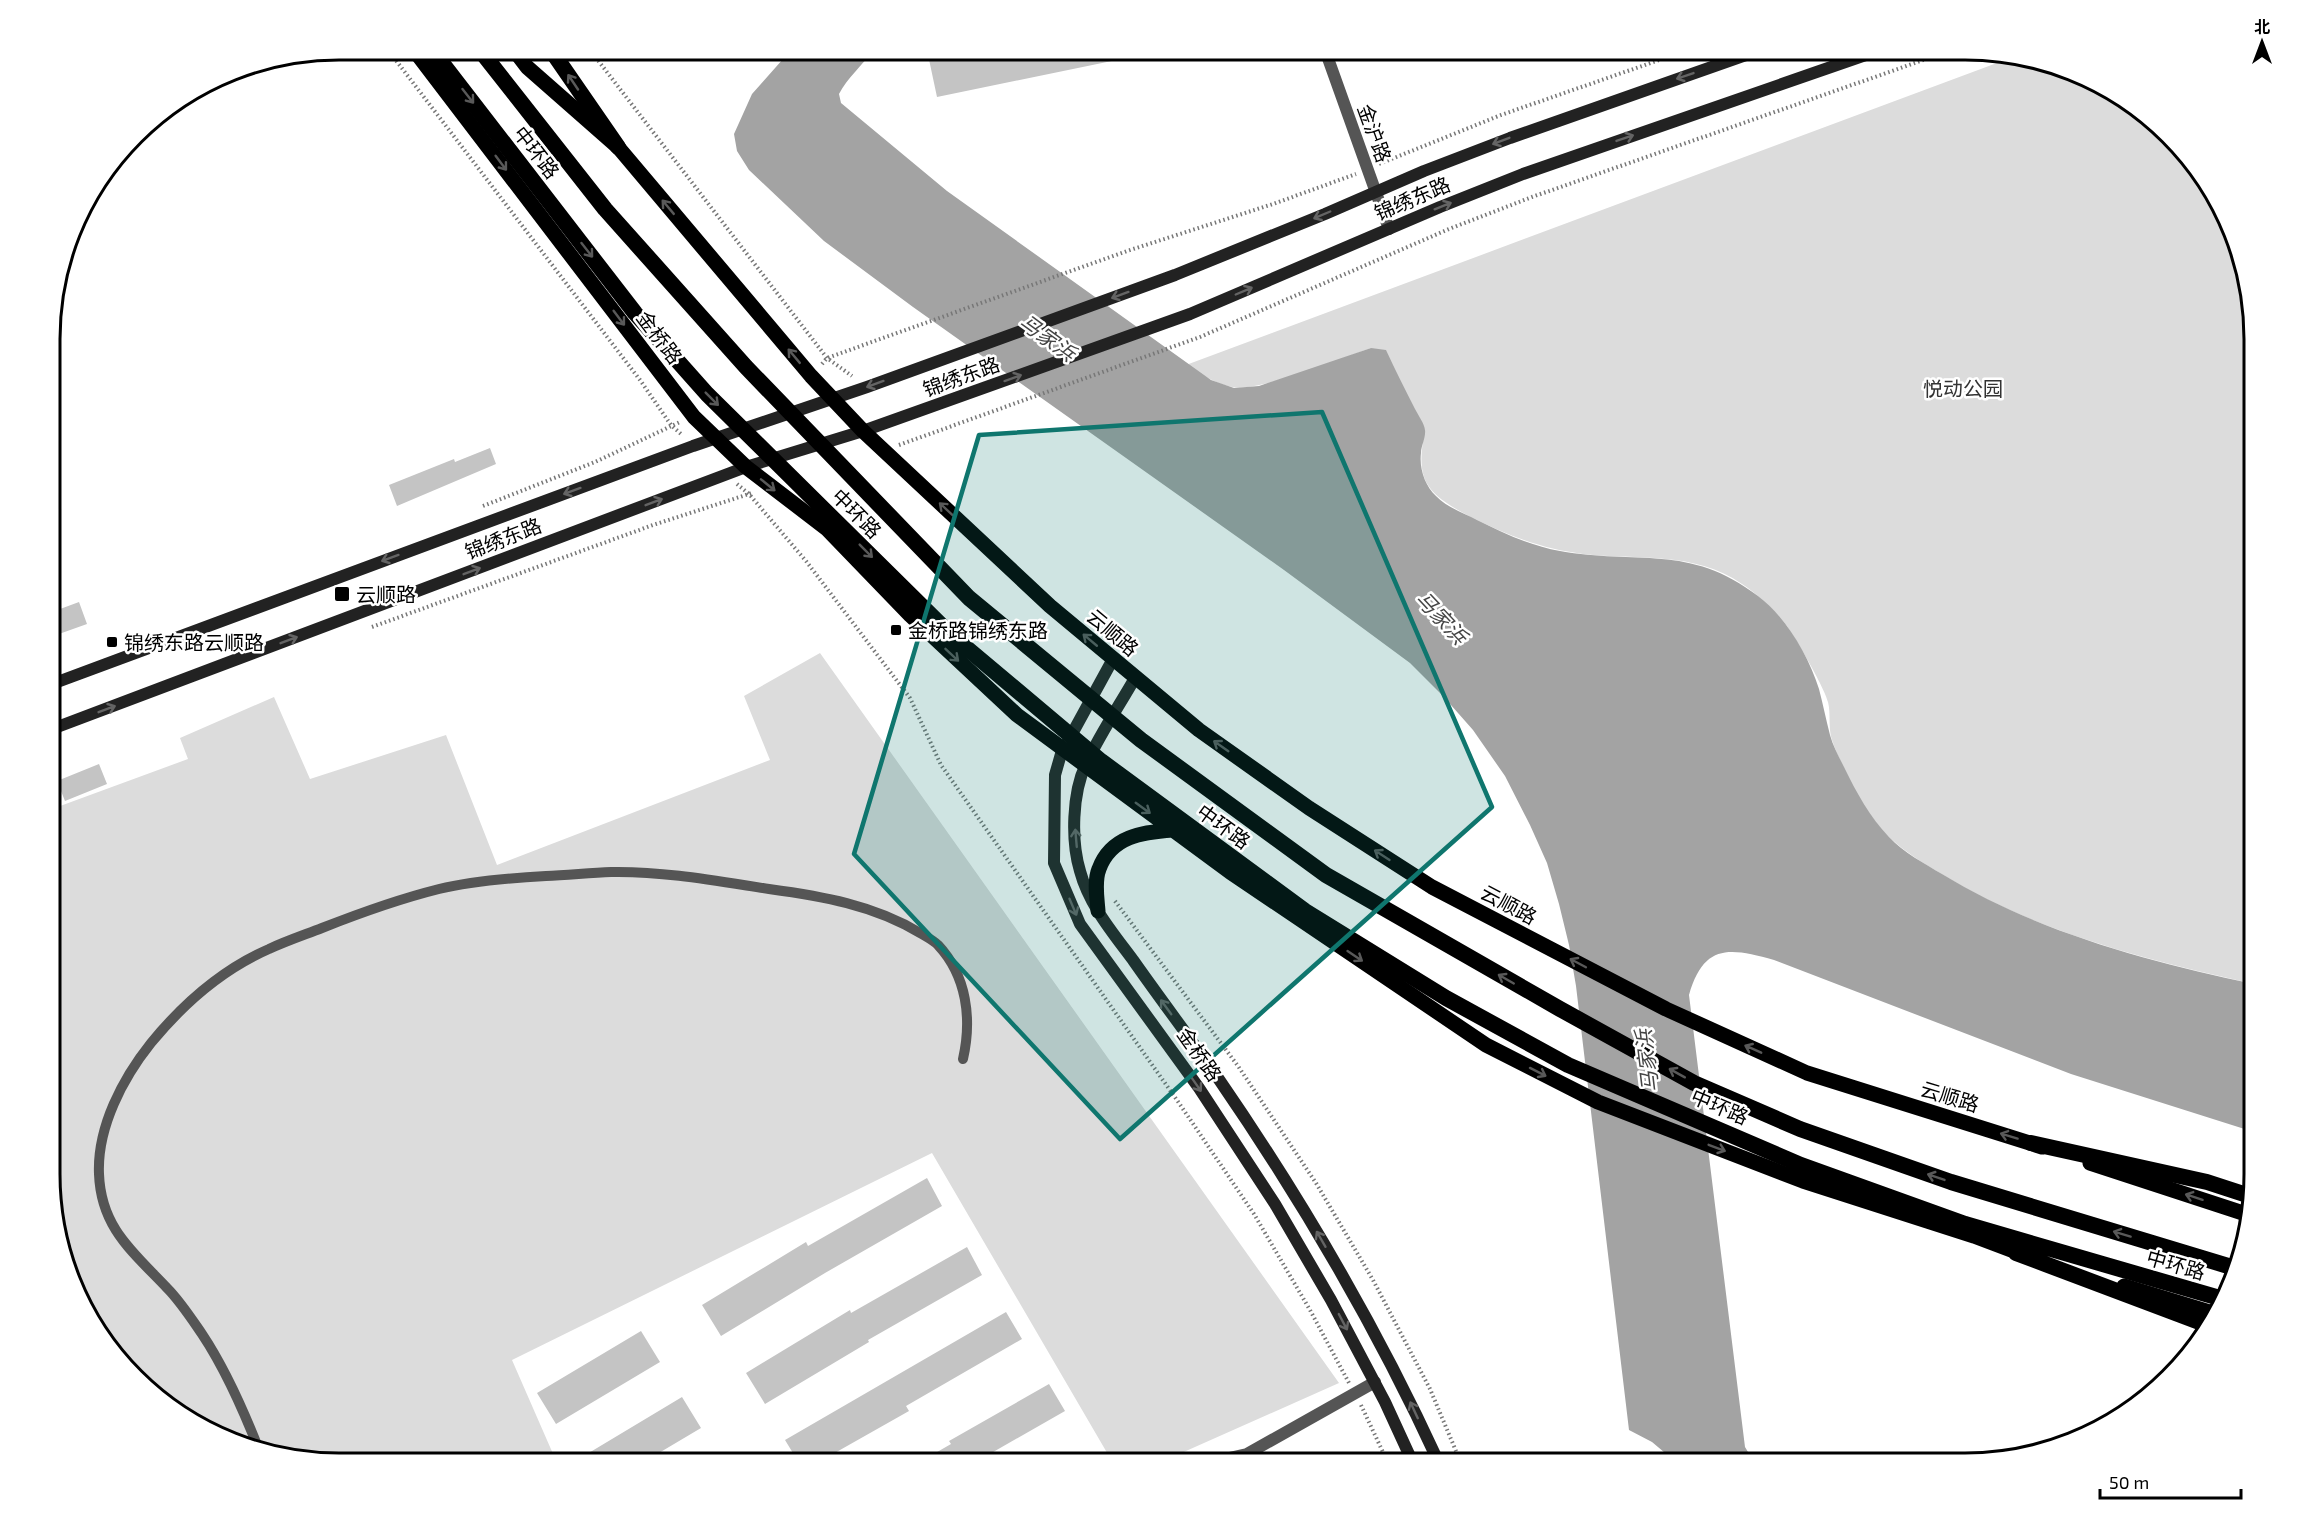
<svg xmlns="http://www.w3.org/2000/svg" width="2304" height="1513" font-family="'Exo 2','Noto Sans SC',sans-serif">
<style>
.green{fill:#dcdcdc}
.water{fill:#a3a3a3}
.building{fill:#c4c4c4}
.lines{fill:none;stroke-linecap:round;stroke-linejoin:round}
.path{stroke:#777;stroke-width:4;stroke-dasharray:1.5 3;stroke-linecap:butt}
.service{stroke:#555;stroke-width:10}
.minor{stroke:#555;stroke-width:12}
.secondary{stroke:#222;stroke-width:12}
.primary{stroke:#000;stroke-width:15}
.trunk{stroke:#000;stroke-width:16}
.oneway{stroke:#646464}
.oneway2{stroke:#595959}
.marked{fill:#0f766e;fill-opacity:0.2;stroke:#0f766e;stroke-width:4.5;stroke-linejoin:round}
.poi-dot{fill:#000;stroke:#fff;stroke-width:2}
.labels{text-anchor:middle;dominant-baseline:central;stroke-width:5;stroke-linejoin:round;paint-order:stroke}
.street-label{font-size:20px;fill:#000;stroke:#fff}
.park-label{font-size:20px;fill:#333;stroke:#fff}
.poi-label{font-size:20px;fill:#000;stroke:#fff;text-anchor:start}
.water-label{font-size:21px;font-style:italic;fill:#444;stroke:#fff}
.rim{fill:none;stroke:#000;stroke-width:3}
</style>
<rect width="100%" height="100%" fill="#fff"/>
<path class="green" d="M2013,57l45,8 68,33 90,96 38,126v664c-108,-24 -219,-52 -314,-111 -17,-10 -35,-21 -50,-35 -15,-14 -28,-35 -38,-53 -7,-14 -15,-30 -20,-45 -4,-12 -1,-26 -4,-38 -2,-12 -36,-71 -45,-81 -11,-13 -27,-28 -41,-37 -47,-33 -105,-24 -159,-30 -41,-5 -77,-19 -114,-38 -44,-23 -54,-36 -44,-86l-54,-82c-29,10 -113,45 -139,39 -18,-4 -31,-13 -46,-22z
M820,653l519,730 -180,80h-46l-181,-310 -420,207 45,103h-219l-92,-15 -68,-33 -90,-96 -36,-107v-403l136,-50 -8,-21 94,-41 36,82 136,-44 51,130 273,-105 -26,-64z"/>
<path class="water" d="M791,50h82c-10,15 -26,28 -34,44l2,9 106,88 264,189 23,8 25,-2 112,-38 15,2c9,20 19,39 29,59 3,6 9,14 10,21 1,7 -4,16 -4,23 -2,15 4,33 15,43 10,11 28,17 41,24 26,13 54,26 83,31 76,14 129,-8 198,45 28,21 50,59 61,93 4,15 7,31 11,46 3,11 9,22 14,32 12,25 26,50 45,70 14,15 36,27 53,37 95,58 205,87 312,110v148l-183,-58 -297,-114c-44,-12 -70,-17 -85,35l56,452 6,10 6,6h-80l-25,-21 -23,-12 -53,-444 -7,-41 -10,-41 -12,-41 -17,-38 -25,-49 -32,-46 -30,-34 -33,-33 -126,-93 -371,-263 -89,-66 -75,-71 -12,-19 -3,-17 18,-40z"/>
<path class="building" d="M927,50h208l1,6 -199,41z
M490,448l6,16 -99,42 -8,-21 65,-26 1,3z
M79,602l8,22 -28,10 -7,-22z
M99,764l8,20 -42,17 -8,-20z
M927,1178l15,28 -117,67 -104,63 -19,-31 104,-63 2,4z
M967,1247l15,28 -114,65 1,2 -104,62 -19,-31 104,-63 1,3z
M1006,1312l16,27 -116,67 3,5 -92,52h-18l-14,-23z
M641,1331l19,31 -104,62 -19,-31z
M1049,1384l16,27 -91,52h-56l33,-19 -2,-3z
M682,1397l19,31 -59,35h-70z"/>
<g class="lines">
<path class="path" d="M388,50l252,330 31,45 11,10
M590,50l237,308 25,18
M1379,164l122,-49 187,-65
M822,364l5,-6 300,-107 146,-47 83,-30
M899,445l301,-108 249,-108 83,-32 420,-147
M737,484l12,10 57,67 104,137 31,67 238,338 75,111 56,96 39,73
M483,506l112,-44 85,-40
M372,627l281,-102 99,-32
M1115,901l123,165 78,117 57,97 57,109 31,74
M1361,1405l27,58"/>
<path class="service" d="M259,1450c-16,-41 -33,-80 -57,-116 -11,-16 -22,-33 -35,-46 -34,-36 -66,-60 -68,-114 -2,-47 24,-96 52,-131 32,-39 72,-74 118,-94 17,-8 35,-14 53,-21 38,-15 77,-29 117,-39 34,-8 72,-11 107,-13 22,-1 43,-3 65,-4 53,-1 106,9 158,17 52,7 105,16 151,44 5,3 13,7 18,12 29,31 34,74 25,114"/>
<path class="minor" d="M1325,50l64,179
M1207,1463l40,-9 128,-72"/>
<path class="secondary" d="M1113,659l-52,95 -6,21 -1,88 26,61 119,164 76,116 56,96 54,102 28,61
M1135,678c-16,28 -35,56 -49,86 -14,29 -15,77 -6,107 9,34 33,62 53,89 28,40 57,78 85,118 84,122 159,250 221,385
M52,684l641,-238 174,-59 308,-112 150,-61 99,-43 86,-33 250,-88
M52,729l694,-262 117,-36 327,-117 250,-107 83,-33 357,-124"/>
<path class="primary" d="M414,50l280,367 52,50 81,62 83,86 107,100 213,157 256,173 112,57 205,79 171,55 53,20
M514,50l13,17 91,80 193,229 52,55 187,175 149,124 110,78 123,79 234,122 141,64 235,74
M1098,911c-1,-13 -4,-30 1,-42 12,-33 44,-37 74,-39
M2090,1163l159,52
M2124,1286l92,28"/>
<path class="trunk" d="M432,50l203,263 72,81 243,240 151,127 204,150 141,87 122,67 233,100 164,59 258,75
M480,50l125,159 141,158 223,231 172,142 185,135 234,134 134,74 106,46 151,53 287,87
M551,50l67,97
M2031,1143l176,39 46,15
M2016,1253l194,73"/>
</g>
<defs><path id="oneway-shaft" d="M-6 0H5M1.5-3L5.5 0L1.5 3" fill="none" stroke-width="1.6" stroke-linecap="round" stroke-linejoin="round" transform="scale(1.5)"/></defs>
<g class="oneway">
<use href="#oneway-shaft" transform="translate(1685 76) rotate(161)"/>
<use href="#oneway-shaft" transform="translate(1625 138) rotate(-19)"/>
<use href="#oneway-shaft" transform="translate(1501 141) rotate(159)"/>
<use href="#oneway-shaft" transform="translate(1443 206) rotate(-22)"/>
<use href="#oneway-shaft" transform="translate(1322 215) rotate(157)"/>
<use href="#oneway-shaft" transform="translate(1244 291) rotate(-23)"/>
<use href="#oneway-shaft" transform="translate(1120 295) rotate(160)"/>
<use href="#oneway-shaft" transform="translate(1013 378) rotate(-20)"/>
<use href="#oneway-shaft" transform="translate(875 384) rotate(160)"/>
<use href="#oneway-shaft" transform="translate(572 491) rotate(160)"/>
<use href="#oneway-shaft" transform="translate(654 502) rotate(-21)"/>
<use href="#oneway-shaft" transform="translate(390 558) rotate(160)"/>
<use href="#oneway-shaft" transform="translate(472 571) rotate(-21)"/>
<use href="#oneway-shaft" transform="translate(289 640) rotate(-21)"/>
<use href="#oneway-shaft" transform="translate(107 709) rotate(-21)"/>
<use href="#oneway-shaft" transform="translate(1076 838) rotate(-95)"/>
<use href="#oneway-shaft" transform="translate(1073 907) rotate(67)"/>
<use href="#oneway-shaft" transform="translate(1166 1007) rotate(-126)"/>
<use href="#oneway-shaft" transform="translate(1196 1084) rotate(55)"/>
<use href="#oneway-shaft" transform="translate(1321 1239) rotate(-120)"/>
<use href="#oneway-shaft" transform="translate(1343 1322) rotate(62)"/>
<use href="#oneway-shaft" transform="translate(1414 1410) rotate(-115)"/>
</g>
<g class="oneway2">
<use href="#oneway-shaft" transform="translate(573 82) rotate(-124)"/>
<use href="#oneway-shaft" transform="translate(468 96) rotate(52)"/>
<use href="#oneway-shaft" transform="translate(501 163) rotate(53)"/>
<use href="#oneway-shaft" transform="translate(668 207) rotate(-130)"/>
<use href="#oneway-shaft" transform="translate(587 250) rotate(52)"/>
<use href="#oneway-shaft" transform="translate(619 318) rotate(53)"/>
<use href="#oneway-shaft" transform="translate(794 356) rotate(-130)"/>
<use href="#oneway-shaft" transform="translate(712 399) rotate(45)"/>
<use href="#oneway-shaft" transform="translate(768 485) rotate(39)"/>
<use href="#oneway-shaft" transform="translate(946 509) rotate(-137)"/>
<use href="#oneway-shaft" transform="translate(866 551) rotate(45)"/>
<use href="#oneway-shaft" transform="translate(1090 640) rotate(-140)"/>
<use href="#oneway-shaft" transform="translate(952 655) rotate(43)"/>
<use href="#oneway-shaft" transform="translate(1221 746) rotate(-145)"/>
<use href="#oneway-shaft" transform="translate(1143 808) rotate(36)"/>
<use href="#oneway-shaft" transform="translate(1382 855) rotate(-147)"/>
<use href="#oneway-shaft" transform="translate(1355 956) rotate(34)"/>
<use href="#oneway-shaft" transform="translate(1578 963) rotate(-152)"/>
<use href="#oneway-shaft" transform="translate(1506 979) rotate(-150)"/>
<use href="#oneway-shaft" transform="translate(1753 1049) rotate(-156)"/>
<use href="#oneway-shaft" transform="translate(1538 1072) rotate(27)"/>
<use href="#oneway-shaft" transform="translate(1677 1073) rotate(-151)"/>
<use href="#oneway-shaft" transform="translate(2009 1136) rotate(-163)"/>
<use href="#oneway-shaft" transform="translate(1717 1148) rotate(21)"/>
<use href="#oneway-shaft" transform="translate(1936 1177) rotate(-161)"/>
<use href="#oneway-shaft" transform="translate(2194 1197) rotate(-162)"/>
<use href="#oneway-shaft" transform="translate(2122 1234) rotate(-163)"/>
</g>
<path class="marked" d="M1322,412l170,395 -372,332 -266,-285 125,-419z"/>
<g class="poi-dot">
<rect x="334" y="586" width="16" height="16" rx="3"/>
<rect x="890" y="624" width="12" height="12" rx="3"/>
<rect x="106" y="636" width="12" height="12" rx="3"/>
</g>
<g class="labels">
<g class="street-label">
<text transform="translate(1375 133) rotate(70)">金沪路</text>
<text transform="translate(537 152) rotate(52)">中环路</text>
<text transform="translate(1412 198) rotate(-23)">锦绣东路</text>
<text transform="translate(660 337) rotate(53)">金桥路</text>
<text transform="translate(961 376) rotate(-20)">锦绣东路</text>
<text transform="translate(857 513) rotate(45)">中环路</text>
<text transform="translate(503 538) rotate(-21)">锦绣东路</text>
<text transform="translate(1113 632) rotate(40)">云顺路</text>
<text transform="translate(1224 826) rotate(36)">中环路</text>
<text transform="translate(1509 904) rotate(28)">云顺路</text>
<text transform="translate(1200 1054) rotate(55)">金桥路</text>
<text transform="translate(1950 1096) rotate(17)">云顺路</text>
<text transform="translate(1720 1106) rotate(23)">中环路</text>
<text transform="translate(2176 1264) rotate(16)">中环路</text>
</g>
<g class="park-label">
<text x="1963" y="388">悦动公园</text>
</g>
<g class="poi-label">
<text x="356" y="594">云顺路</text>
<text x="908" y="630">金桥路锦绣东路</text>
<text x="124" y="642">锦绣东路云顺路</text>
</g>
<g class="water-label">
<text transform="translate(1048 337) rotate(36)">马家浜</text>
<text transform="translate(1442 617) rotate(47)">马家浜</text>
<text transform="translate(1646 1061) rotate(-97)">马家浜</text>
</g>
</g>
<path d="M0 0H2304V1513H0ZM339 60H1965A279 279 0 0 1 2244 339V1174A279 279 0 0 1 1965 1453H339A279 279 0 0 1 60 1174V339A279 279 0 0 1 339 60Z" fill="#fff" fill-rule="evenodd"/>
<path class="rim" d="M339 60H1965A279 279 0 0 1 2244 339V1174A279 279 0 0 1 1965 1453H339A279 279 0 0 1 60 1174V339A279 279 0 0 1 339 60Z"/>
<g transform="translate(2262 42)" stroke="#ffffff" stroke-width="4.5" paint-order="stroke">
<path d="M0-4.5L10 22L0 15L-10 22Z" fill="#000000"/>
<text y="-9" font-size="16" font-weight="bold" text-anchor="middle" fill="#000000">北</text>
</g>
<path d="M2100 1489v9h141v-9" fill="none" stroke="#000000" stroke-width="3"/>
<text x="2109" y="1489" font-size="18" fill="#000000" stroke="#ffffff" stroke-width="4.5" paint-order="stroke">50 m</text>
</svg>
